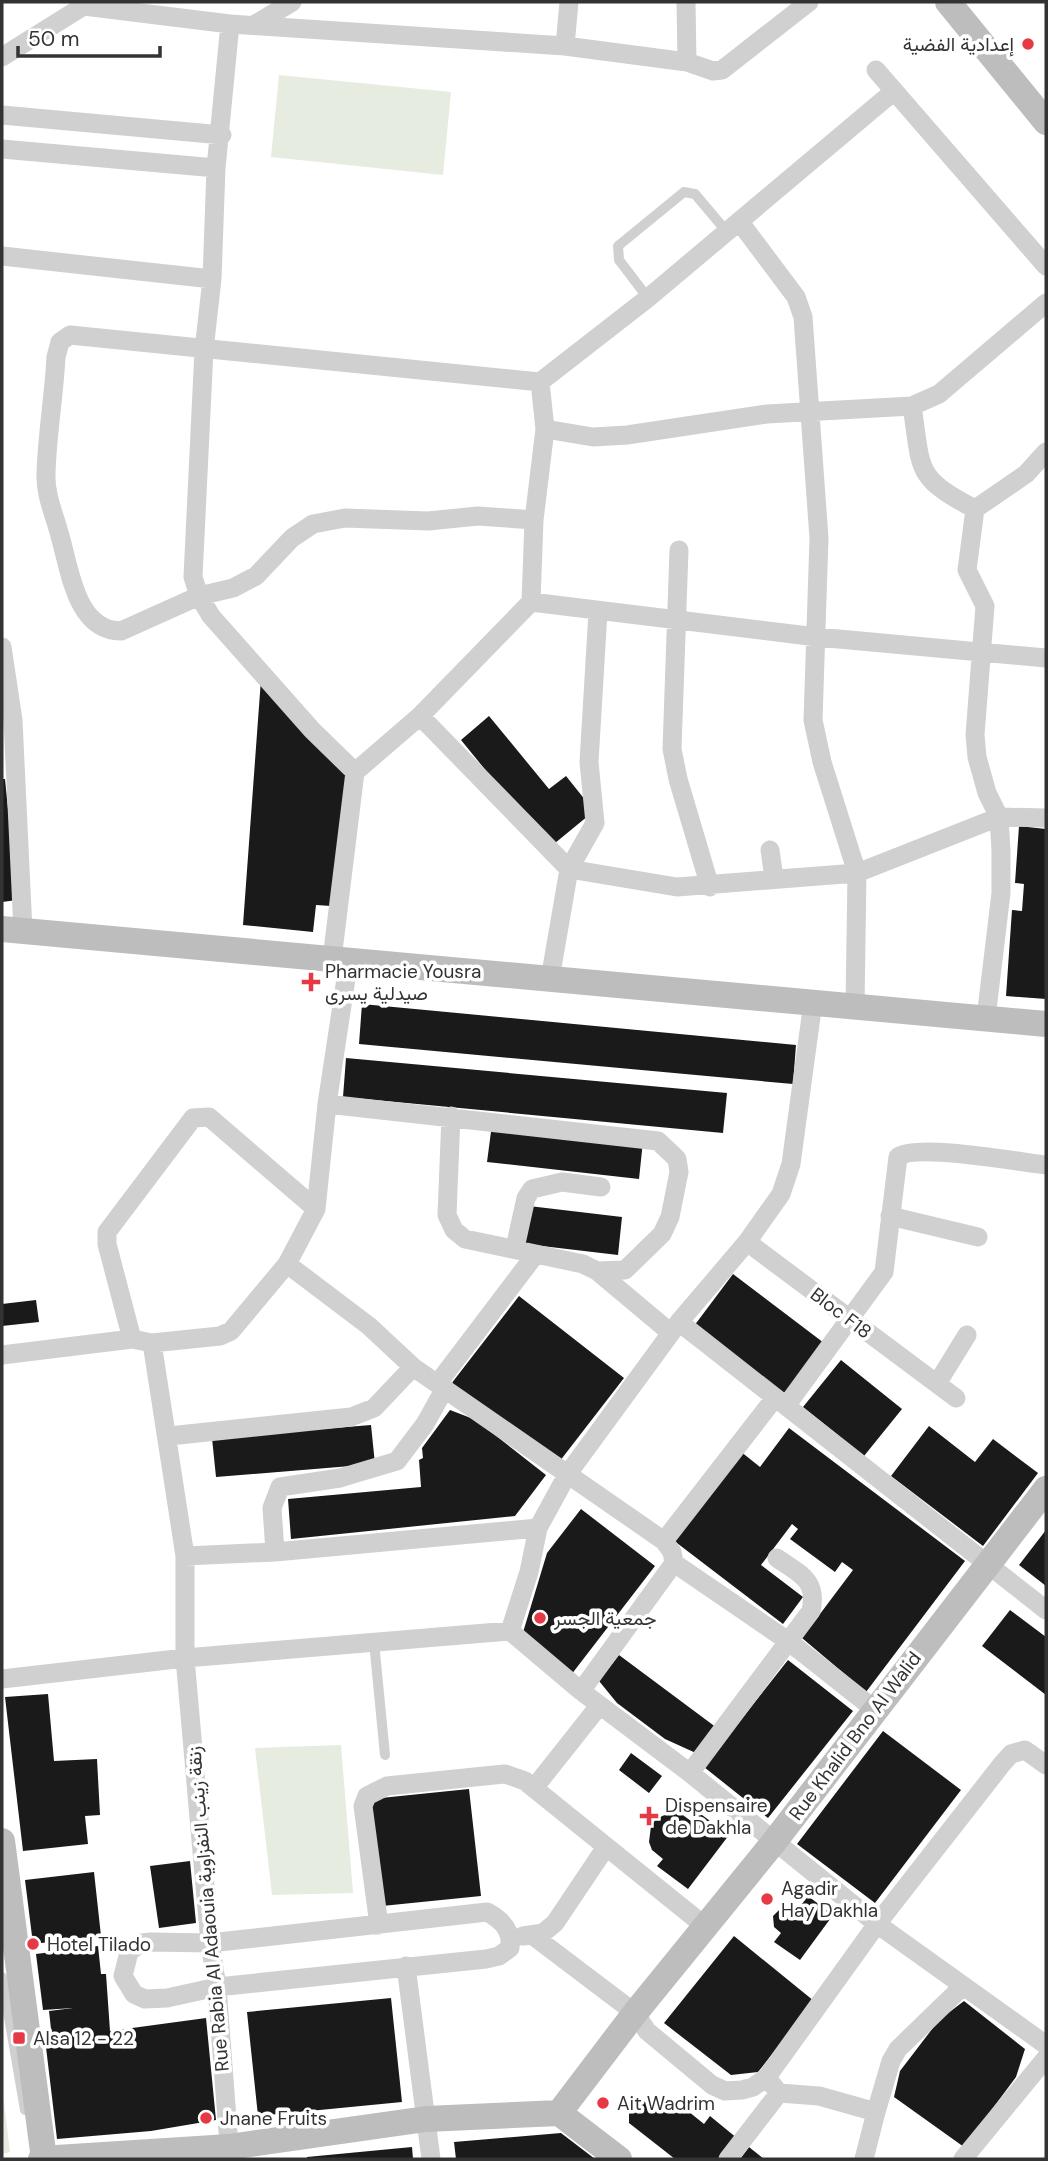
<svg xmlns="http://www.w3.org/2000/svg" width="1048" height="2161" font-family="'DM Sans',Vazirmatn,sans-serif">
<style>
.green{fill:#e6ecdf}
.building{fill:#1a1a1a}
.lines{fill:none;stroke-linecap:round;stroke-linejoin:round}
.lane{stroke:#d0d0d0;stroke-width:10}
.street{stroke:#d0d0d0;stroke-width:19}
.secondary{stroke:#bdbdbd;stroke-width:26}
.poi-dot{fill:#e63946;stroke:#fff;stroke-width:2.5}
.labels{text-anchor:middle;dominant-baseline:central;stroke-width:7;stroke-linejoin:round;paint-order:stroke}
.poi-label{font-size:19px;fill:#333;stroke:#fff;text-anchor:start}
.street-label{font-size:19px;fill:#333;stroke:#fff}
</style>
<rect width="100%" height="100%" fill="#fff"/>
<path class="green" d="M279,75l172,17 -8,83 -172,-18z
M341,1745l12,148 -81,2 -17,-147z
M2,2087l8,65 -8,2z"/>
<path class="building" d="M261,679l86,97 -16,130 -15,-1 -3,27 -70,-7z
M489,716l60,73 17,-13 28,35 -45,37 -88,-108z
M2,779h3l12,121 -15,2z
M1019,826l27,3v170l-40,-3 6,-86 10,1 2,-27 -9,-1z
M362,1004l434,41 -3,39 -434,-40z
M346,1058l381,35 -4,40 -380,-36z
M492,1124l151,17 -4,38 -152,-17z
M529,1206l93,11 -4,38 -93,-11z
M733,1274l91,69 -39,52 -91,-69z
M519,1296l105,82 -68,88 -105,-82z
M36,1300l3,22 -37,4v-22z
M841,1360l61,49 -38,47 -61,-49z
M450,1410l26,10 70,55 -31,41 -224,23 -3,-40 133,-12 -2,-27 4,-2 -1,-10z
M371,1425l4,39 -159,13 -4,-39z
M929,1426l46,36 18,-23 45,34 -55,73 -92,-70z
M789,1428l176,133 -99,131 -64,-54 51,-68 -11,-8 -7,10 -45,-33 8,-10 -6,-5 -31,41 42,32 -20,27 -110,-84 67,-89 20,16z
M581,1509l74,57 -84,109 -50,-36 26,-86z
M1046,1530v56l-27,-21z
M1010,1610l36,27v58l-64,-49z
M619,1655l98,73 -19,26 -33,-15 -48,-36 -18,-22z
M788,1660l65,51 -85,107 -64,-51z
M48,1694l6,67 43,-2 3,56 -15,1 3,28 -65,7 -18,-154z
M883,1731l78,59 -86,113 -78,-59z
M631,1753l31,23 -13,17 -30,-23z
M469,1789l12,107 -99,10 -11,-107z
M671,1812l9,1 11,8 7,-9 31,23 -41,54 -31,-23 6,-7 -11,-9 -3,-8 2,-16 5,-7z
M190,1861l6,62 -37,5 -9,-62z
M94,1872l7,64 -68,8 -8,-64z
M808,1896l25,19 -33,45 -26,-18 7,-9 -7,-6 -1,-11 12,-12 14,4z
M734,1936l80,65 -56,71 -27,3 -67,-52z
M98,1946l3,28h5l4,57 96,-13 10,102 -65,11 -94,8 -12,-100 7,-1 -3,-27 24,-3 -30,2 -7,-56z
M391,1998l11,104 -144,14 -11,-104z
M964,2001l61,48 -9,28 -52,70 -70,-50 6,-26 39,-51z
M673,2099l31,25 6,-8 28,23 -16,20h-47l-46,-36v-20z
M561,2133l34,26h-139l-2,-17z
M412,2147l1,12h-106v-2z
M749,2147l15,12h-24z"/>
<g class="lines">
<path class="lane" d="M648,298l-29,-38 -1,-14 66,-54 11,2 32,38
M374,1642l11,113
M2,1977l23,133"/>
<path class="street" d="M686,2l1,60
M84,6l146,18 335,22 122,16 26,9 9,-1 87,-68
M230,24l-14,144 -4,111 -8,71 -11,227 6,19 12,20 101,114 43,42
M254,25l38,-23
M565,46l4,-44
M2,57l88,-55
M876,70l170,196
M2,115l220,20
M2,149l214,19
M739,221l57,76 7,20 16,221 -6,182 9,42 35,111 -2,133
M2,256l210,23
M912,406c10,65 2,71 63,103
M545,429l48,8 34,-2 140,-21 145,-8 27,-12 107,-91
M534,520l-56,-4 -50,5 -83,-3 -32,6 -21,14 -36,38 -23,12 -34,8 -78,35c-45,0 -51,-61 -61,-95 -5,-20 -15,-41 -14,-62 1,-39 8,-78 10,-117l4,-15 10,-7 470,47 108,-84 245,-206
M679,550l-7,199 6,30 32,108
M531,602l286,35 229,21
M598,612l-9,150 6,61 -26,46 108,18 180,-14 142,-56 47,1
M2,647l11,73 10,211
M420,716l149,153 -19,110
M770,850l4,28
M332,959l23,-187 65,-56 111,-114 3,-82 11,-91 -5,-47
M349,959l-22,145 -11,105 -29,55 82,62 44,41 251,174 8,11 2,11 -93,128
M986,1018l15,-125v-42l-2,-34 -12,-24 -10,-36 -2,-22 10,-129 -18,-36 8,-61 51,-35 20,-22
M327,1104l331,37 19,18 2,13 -9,45 -8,17 -37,36 -28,1
M451,1116l-4,99 7,15 11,9 118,25 14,7 74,62
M890,1216l88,21
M747,1242l209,156
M515,1248l11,-50 6,-9 30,-7 39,5
M679,1322l367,288
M132,1339l-25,-95v-12l86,-114 16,-1 107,92
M152,1343l33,213v102l25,285 7,44 13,171
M2,1355l130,-16 20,4 68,-7 11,-5 56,-67
M938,1382l29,-47
M438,1383l97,-128
M786,1406l98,-134 14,-115c18,-14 121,5 148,8
M169,1436l182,-19 23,-9 39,-41
M664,1541l110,-142
M275,1552l263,-24
M185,1556l90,-4 -3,-44 8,-21 60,-9 57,-17 28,-37 20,-36
M674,1563l114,78 86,68
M510,1631l19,-59 9,-44 29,-53 112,-153 68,-80 34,-48 10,-30 22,-162
M2,1679l183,-21 325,-27 71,60 109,82 187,151 169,121
M690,1773l121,-162c7,-32 -12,-37 -34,-53
M534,1788l65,-82
M487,1912c15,8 25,18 23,36l-11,8 -13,3 -269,28 -50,11 -22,1 -11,-5 -11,-18 6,-24 12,-9 10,-1 59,1z
M379,1925l-16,-119 4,-10 20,-10 107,-11 11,-1 20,7 181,146
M532,1935l103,78 12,18 65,54 13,6 17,-1 11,-3 14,-10 110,-153 125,-160 9,-10 14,-4 21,15
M523,1936l20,-3 12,-10 51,-76
M406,1966l25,193
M779,2093l40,3 57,16 15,-51 7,-12 65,-63
M728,2159l51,-66 -8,-10
M864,2159l12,-47
M963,2159l83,-101"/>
<path class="secondary" d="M948,2l98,120
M2,929l1044,95
M2,1841l42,318
M559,2113l76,-100 139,-171 272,-353
M559,2113l60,46
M41,2159l188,-12 197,-28 133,-6"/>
</g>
<g class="poi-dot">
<circle cx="1028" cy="44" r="7"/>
<path d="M307.5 971.5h7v7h7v7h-7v7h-7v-7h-7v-7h7z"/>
<circle cx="540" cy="1618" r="7"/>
<path d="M645.5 1805.5h7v7h7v7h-7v7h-7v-7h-7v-7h7z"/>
<circle cx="767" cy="1899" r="7"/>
<circle cx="33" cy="1944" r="7"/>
<rect x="12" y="2031" width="14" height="14" rx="3.5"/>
<circle cx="603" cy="2103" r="7"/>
<circle cx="206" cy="2118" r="7"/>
</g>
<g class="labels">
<g class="poi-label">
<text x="1014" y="44" text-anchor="end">إعدادية الفضية</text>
<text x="325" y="971">Pharmacie Yousra<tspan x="325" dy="22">صيدلية يسرى</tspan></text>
<text x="554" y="1618">جمعية الجسر</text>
<text x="665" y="1805">Dispensaire<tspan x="665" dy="22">de Dakhla</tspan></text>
<text x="781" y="1888">Agadir<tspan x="781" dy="22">Hay Dakhla</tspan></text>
<text x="47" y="1944">Hotel Tilado</text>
<text x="33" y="2038">Alsa 12 - 22</text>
<text x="617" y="2103">Ait Wadrim</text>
<text x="220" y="2118">Jnane Fruits</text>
</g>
<g class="street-label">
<text transform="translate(841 1313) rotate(37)">Bloc F18</text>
<text transform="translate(855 1736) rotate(-53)">Rue Khalid Bno Al Walid</text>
<text transform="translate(208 1909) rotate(-95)">Rue Rabia Al Adaouia زنقة زينب النفزاوية</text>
</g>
</g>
<rect width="1048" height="2161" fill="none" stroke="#333333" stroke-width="7"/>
<path d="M18 46v10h142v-10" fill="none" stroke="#333333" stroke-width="3.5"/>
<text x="28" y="46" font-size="21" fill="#333333" stroke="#ffffff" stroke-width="5" paint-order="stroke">50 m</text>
</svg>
